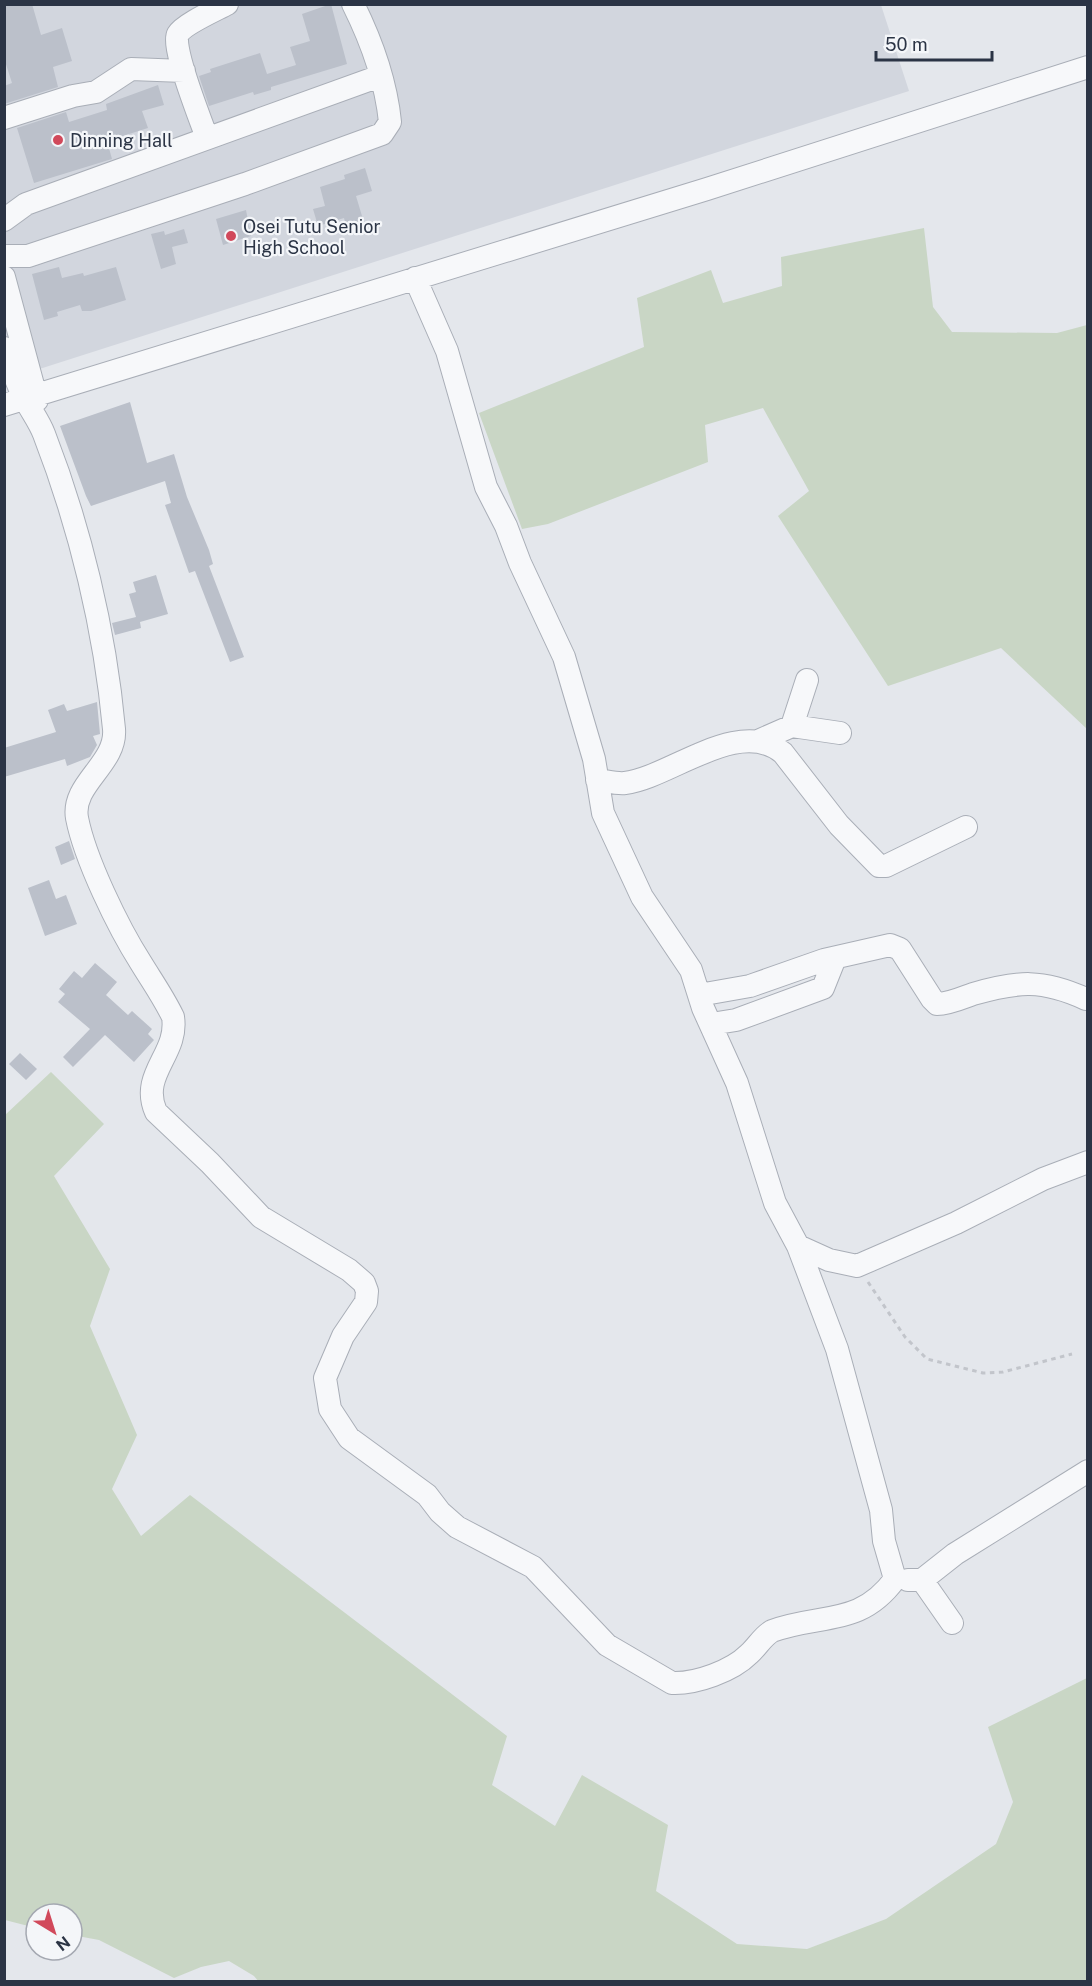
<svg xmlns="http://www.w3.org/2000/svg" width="1092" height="1986" font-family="'Public Sans',sans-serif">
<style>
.built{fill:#d2d6de}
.green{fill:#c9d6c5}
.building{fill:#bbc0ca}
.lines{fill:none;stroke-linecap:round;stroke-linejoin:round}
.minor-casing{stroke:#a9aeb7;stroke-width:24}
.path{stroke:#c2c5cb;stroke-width:3;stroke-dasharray:4.5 4.5;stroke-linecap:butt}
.minor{stroke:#f7f8fa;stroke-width:22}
.poi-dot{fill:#d1495b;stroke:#f4f6f9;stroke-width:2}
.labels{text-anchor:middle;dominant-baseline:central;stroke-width:4.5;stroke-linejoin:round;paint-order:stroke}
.poi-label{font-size:18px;fill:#2b3445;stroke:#f4f6f9;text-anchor:start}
</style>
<rect width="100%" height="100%" fill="#e4e7ec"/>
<path class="built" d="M5,5h876l28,86 -904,289z"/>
<path class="green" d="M924,228l9,79 19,25 105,1 30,-8v404l-86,-81 -113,38 -110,-170 31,-25 -46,-83 -58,17 3,37 -160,62 -26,5 -43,-116 165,-66 -7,-49 74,-28 12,33 59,-17 -1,-29z
M51,1072l53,52 -50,52 56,93 -20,57 47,109 -25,54 29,47 49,-41 317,241 -15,49 63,41 27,-51 86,50 -12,66 81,53 70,5 79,-30 110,-75 17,-42 -25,-75 99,-49v303l-828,1 -5,-6 -25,-15 -28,6 -27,11 -75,-38 -27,-5v-21h-36v14l-31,-8v-805z"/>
<path class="building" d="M4,4h28l9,31 21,-7 10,33 -19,6 5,20 -54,17v-18l8,-3 -8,-25z
M331,4l16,60 -76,23v3l-17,5 -1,-3 -44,14 -10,-30 12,-4 -1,-3 50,-16 7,21 29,-9 -6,-18 20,-6 -8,-27z
M158,85l6,20 -22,6 6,17 -41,13 5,18 -78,24 -17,-55 49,-16 3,10 38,-12 -1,-6z
M365,168l7,23 -16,5 9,30 -18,5 -3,-13 -26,8 -5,-17 12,-3 -5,-19 25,-8 -1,-4z
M246,210l5,26 -28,9 -7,-26z
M184,229l4,14 -16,4 4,17 -15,5 -10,-35 13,-3 1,4z
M59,267l3,11 21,-5 1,3 32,-9 10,33 -35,11h-9l-2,-6 -23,7 1,4 -14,4 -12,-46z
M130,402l17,61 27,-9 13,43 22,53 4,14 -4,2 35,91 -14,5 -35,-91 -6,2 -24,-68 6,-2 -6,-22 -74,25 -5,-10 -26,-70z
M156,575l12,39 -28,8 1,6 -26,7 -3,-12 24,-6 -7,-23 7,-2 -3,-10z
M97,702l3,32 -7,2 4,9 -7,12 -23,9 -2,-7 -61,18v-29l52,-16 -8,-22 16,-6 3,7z
M69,841l6,18 -14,6 -6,-18z
M49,880l7,19 10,-4 11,29 -32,12 -17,-48z
M95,963l22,19 -11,13 22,20 4,-4 20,18 -4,5 6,6 -20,22 -29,-27 -32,32 -10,-10 27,-28 -32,-27 7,-8 -6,-5 15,-18 8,7z
M20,1053l17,16 -11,11 -17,-16z"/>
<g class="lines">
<defs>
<path id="minor" d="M4,118l69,-22 23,-4 35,-23 53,2
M207,138c-6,-17 -36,-92 -29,-104 6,-10 38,-24 49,-30
M4,220l22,-16 354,-128
M4,256h24l217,-72 137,-50 8,-12c-4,-40 -19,-82 -37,-118
M4,277l33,123
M415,278l32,73 39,136 20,39 14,37 44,94 30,102 9,54 39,84 49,73 12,38 34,75 38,120 23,43 39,103 44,161 3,31 11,38
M4,348c7,17 12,35 21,51 6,12 14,22 19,35 36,93 61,196 70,295 3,35 -43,55 -37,89 8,41 41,109 64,145 11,18 23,35 32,54 6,37 -34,57 -17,95l54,51 51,54 88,53 15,13 3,8 -1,11 -23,34 -18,42 5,31 19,29 78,57 13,17 17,15 76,40 74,78 65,38c24,1 60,-12 77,-29 9,-8 13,-17 23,-23 49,-18 88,-4 123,-52
M4,405l703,-216 381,-122
M792,726l15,-46
M758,741l34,-15 48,7
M597,780c9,1 20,4 28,3 44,-5 114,-67 158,-30l56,72 40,41h7l80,-39
M699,995l51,-9 74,-26 66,-15 10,4 32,50 5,5c12,0 25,-6 36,-10 45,-13 69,-15 113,5
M711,1024l25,-4 87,-32 12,-30
M798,1246l31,14 28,6 99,-43 87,-44 45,-17
M908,1580h14l30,43
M922,1580l33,-26 133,-83"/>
</defs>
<use href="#minor" class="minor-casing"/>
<path class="path" d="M868,1282l37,55 22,22 56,14 20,-1 69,-18"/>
<use href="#minor" class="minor"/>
</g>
<g class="poi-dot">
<circle cx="58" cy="140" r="6"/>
<circle cx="231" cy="236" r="6"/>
</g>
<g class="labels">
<g class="poi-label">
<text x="70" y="140">Dinning Hall</text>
<text x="243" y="226">Osei Tutu Senior<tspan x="243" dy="21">High School</tspan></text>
</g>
</g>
<rect width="1092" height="1986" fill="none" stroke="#2b3445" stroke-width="12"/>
<g transform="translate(54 1932) rotate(142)"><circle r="28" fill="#f4f6f9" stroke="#a4a8b1" stroke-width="1.5"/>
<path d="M0-4.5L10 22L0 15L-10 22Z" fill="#d1495b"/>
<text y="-9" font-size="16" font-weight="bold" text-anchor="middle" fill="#2b3445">N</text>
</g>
<path d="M876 51v9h116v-9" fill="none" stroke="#2b3445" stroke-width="3"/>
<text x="885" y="51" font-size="18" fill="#2b3445" stroke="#f4f6f9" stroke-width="4.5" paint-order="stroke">50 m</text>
</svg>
